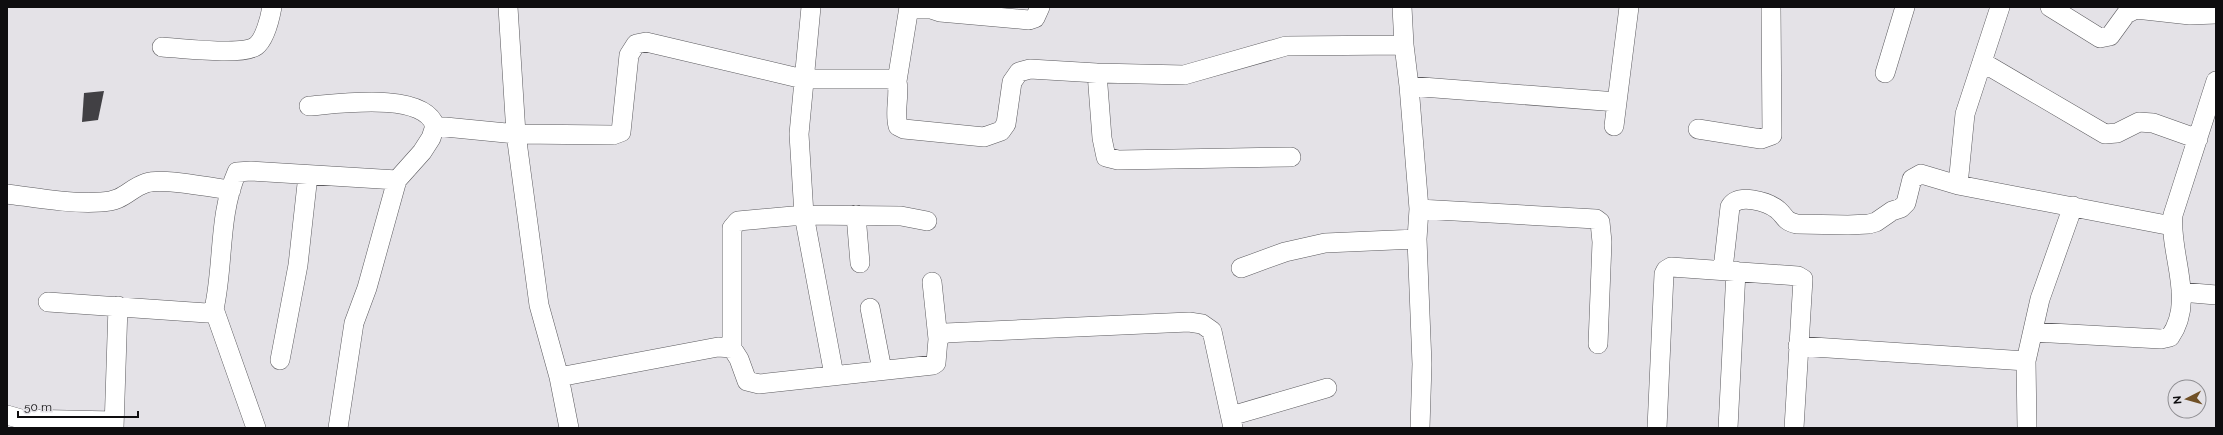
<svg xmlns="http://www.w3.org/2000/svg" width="2223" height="435" font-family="Raleway,sans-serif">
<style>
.building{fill:#414044}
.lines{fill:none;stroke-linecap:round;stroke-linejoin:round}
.minor-casing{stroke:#5b5a5e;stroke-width:20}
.minor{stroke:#fff;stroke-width:19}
</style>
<rect width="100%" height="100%" fill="#e4e2e7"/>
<path class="building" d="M104,91l-6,29 -16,2 2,-29z"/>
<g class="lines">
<defs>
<path id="minor" d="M508,7l8,127 23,171 20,72 10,51
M811,7l-12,127 5,81 30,160
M1402,7l2,38 5,41 10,123 -2,30 5,125 -2,64
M2050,7l50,31 10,-2 16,-22 10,-5 54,6 26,-1
M909,9h22l9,3 89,8 6,-2 5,-11
M162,47c18,1 81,9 94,-1 9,-7 14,-28 16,-39
M1982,62l123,72 12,-1 22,-11 14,1 45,16
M1097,73l5,65 4,19 12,3 173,-3
M1885,73l20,-66
M897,81l12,-74
M1409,86l208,16
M309,106c28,-2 115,-15 126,20l-4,12 -9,14 -25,28 -30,108 -13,35 -16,105
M435,126l81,8 97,1 8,-3 8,-77 7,-11 10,-2 157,37h85l9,2c3,15 -3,30 1,45l6,3 80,8 17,-6 5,-7 6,-42 7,-10 11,-3 67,4 87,2 102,-29 118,-1
M1614,126l15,-119
M1698,129l63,10 11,-4 -1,-128
M1958,185l7,-71 35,-107
M7,194c31,4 63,10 94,8 24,-1 27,-13 45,-19 18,-6 64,5 85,7
M1419,209l177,10 4,3 2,20 -4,102
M856,215l4,48
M1241,268l44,-16 40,-9 92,-4
M1723,269l7,-62c8,-14 37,-6 48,3 8,7 6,11 19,14l51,1 21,-1 7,-2 16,-11 9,-3 5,-5 6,-24 9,-5 37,11 214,41
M932,282l6,57
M2181,292l35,3
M48,302l159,11 7,-4c10,-44 4,-94 23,-137l14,-1 146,9
M870,308l12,62
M214,309l42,119
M2033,332l128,7 9,-2c26,-37 -1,-82 3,-122l43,-134
M1798,346l228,15
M732,348v-120l6,-7 66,-6 97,1 26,5
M280,360l18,-95 10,-90
M559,377l159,-30 14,1 7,11 8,22 12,3 174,-19 3,-2 2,-24 7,-6 244,-11 13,2 10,7 21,97
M7,415l14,4 93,2
M1231,416l96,-28
M114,428l4,-122
M1657,428l7,-154 2,-4 5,-3 127,9 5,3 -9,149
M1728,428l8,-157
M2027,428l-1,-67 14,-62 33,-93"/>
</defs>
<use href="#minor" class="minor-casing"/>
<use href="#minor" class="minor"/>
</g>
<rect width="2223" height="435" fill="none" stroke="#0e0d0f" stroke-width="16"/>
<g transform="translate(2187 399) rotate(264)"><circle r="19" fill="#e4e2e7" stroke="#8e8d91"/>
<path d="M0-3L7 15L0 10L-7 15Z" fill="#705026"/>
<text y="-6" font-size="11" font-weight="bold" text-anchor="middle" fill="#0e0d0f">N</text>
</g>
<path d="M18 411v6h120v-6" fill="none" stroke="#0e0d0f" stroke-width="2"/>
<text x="24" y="411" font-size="12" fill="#0e0d0f" stroke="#e4e2e7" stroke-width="3" paint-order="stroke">50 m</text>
</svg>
